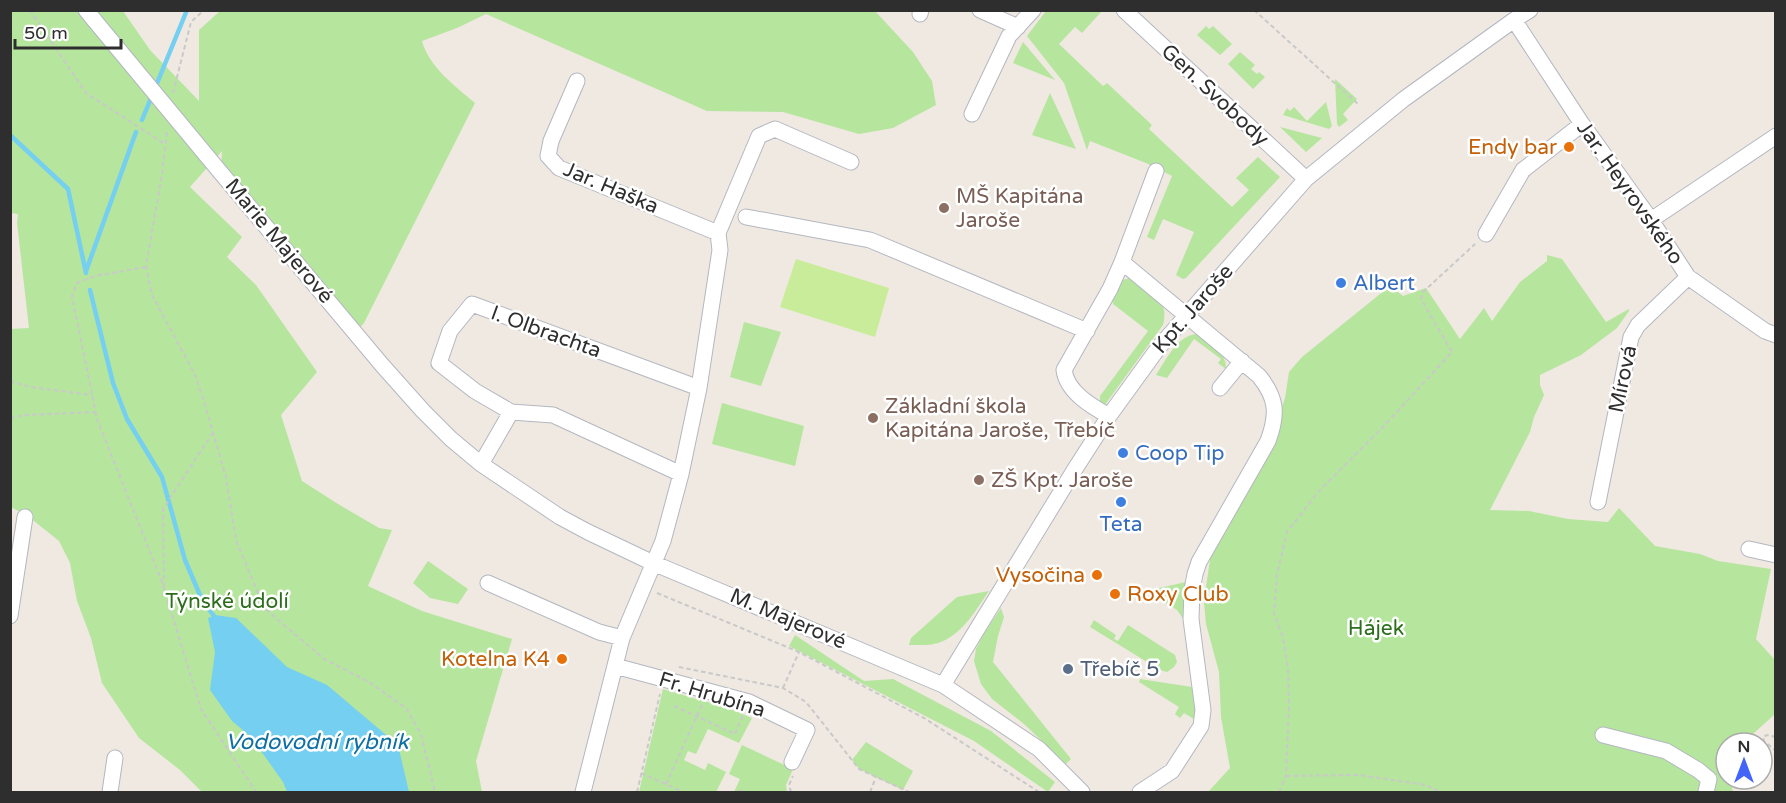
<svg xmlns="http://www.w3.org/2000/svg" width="1786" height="803" font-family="'Varela Round',sans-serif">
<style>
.green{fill:#b6e59e}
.pitch{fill:#c9ec9a}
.water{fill:#75cff0}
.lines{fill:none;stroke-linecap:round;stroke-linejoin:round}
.stream{stroke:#75cff0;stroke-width:4.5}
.minor-casing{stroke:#b4b7c1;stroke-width:17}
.path{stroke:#c9c9c9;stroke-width:2;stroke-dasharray:4.5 3;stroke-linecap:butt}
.minor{stroke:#fff;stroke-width:15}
.minor-bridge-casing{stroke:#b4b7c1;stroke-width:17;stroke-linecap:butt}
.minor-bridge{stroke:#fff;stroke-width:15}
.food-dot{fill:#e8710a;stroke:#fff;stroke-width:2}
.education-dot{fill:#8d6e63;stroke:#fff;stroke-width:2}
.shop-dot{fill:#3f7fe0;stroke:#fff;stroke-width:2}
.service-dot{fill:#5c6f8a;stroke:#fff;stroke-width:2}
.labels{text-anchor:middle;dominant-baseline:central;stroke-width:5;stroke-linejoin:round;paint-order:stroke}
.street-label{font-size:21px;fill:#2e2e2e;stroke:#fff}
.food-label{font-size:21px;fill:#c56008;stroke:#fff;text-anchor:end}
.education-label{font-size:21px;fill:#785e54;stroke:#fff;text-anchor:start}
.shop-label{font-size:21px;fill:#366cbe;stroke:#fff;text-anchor:start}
.park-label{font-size:21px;fill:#2c6e1b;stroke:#fff}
.service-label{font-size:21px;fill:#4e5e75;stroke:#fff;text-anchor:start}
.water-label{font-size:22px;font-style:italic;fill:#0d6fa3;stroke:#fff}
</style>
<rect width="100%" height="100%" fill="#efe9e1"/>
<path class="green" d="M11,11h112l27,39 49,51v-71l21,-19h655l38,41 19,29 4,24 -43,23 -34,6 -76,-22 -76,-1 -221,-97 -29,14 -35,13c7,26 33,45 53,62l-102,202 -9,18 -9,10 -134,-160 1,-22 -32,36 52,50 -15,20 29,28 61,87 -36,43 21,66 36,23 41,24 13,2 -24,56 54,25 90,28 -36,122 6,31h-280l-22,-22 -41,-32 -37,-55 -11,-45 -14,-37 -7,-38 -11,-22 -30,-24 -18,-10v-178l18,-1 -12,-105 1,-9 -7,-1z
M1046,11h56l-20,22 -7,-6 -16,17 44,42 4,-3 45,42 -3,4 83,78 17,-17 -13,-12 22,-21 22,20 -94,101 -3,1 -7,-4 18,-43 -31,-13 -9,21 -7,-3 25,-61 -26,-13 -56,-22 -3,9 -23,-67 -37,-47z
M1206,26l3,3 4,-3 19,18 -12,11 -23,-20z
M1023,42l32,38 -42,-17z
M1240,52l15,13 -4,4 6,5 2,-2 6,5 -12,12 -25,-25z
M1335,79l22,20 -14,15 5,6 -9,7 -2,-3z
M1050,93l26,56 -44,-14z
M1326,102l6,24 -3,3 -46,-14 4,-7 3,3 4,-4 13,14z
M1280,127l42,11 -16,14z
M1547,255l15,4 44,63 23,-13v2l-12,17 -36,27 -41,20v10l4,10 -10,22 -4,15 -40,78 39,1 39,8 40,3 11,-14 36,38 45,8 18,7 53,8 -15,70 19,21v54l-32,29h-17v36h4l3,13h-525l22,-24 -9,-51 -2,-45 -13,-48 -3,-33 3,-4 5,-34 70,-143 4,-12 4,-26 13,-15 88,-71 13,10 23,-8 34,51 24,-31 8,13 28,-39 27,-21z
M1129,278c13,4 32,17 35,32 1,5 0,11 -1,15l-59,81 -4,-5v-5l48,-65 -35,-27 -2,-13 6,-9z
M744,322l37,10 -20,54 -31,-9z
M1196,334c14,5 31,20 30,35l-8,-6 3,-4 -27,-20 -27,39 -11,-3c10,-15 21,-39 40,-41z
M722,403l82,23 -9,40 -83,-22z
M428,561l40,28 -10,15 -28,-6 -17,-15z
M1186,582v41l-9,-13 -23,-14 5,-8z
M989,591c-12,17 -25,41 -46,50 -10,5 -23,4 -34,4l2,-7 46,-41z
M1001,608l3,9 -6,19 -5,26 78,97 -5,5 -42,-40 -32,-25 -11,-15 -7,-23 2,-12 8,-16z
M1094,620l22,15 -2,4 4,2 10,-16 47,30 2,7 -3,5 -7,5 -7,-2 -70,-43z
M795,635l69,46 29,-2 98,52 64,51 -7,10 -74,-51 -185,-95z
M1140,679l52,8 7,31 -2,3 -13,-8 -4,5 -5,-4 4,-7 -40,-25z
M663,689l40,12 18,4 31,13 -13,25 -31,-14 -12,25 -8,-3 -4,9 21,10 3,-7 18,9 -10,20h-77z
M866,742l47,29 -10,19 -44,-21 -7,-9z
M742,745l51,24 -7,16 1,7h-53l6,-13 -11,-5z"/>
<path class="pitch" d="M796,259l93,29 -14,49 -95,-30z"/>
<path class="water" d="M215,615l21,3 51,49 40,18 71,60 11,47h-122l-4,-10 -32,-45 -19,-16 -22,-31 5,-38 -7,-34z"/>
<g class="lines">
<path class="stream" d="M142,120l45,-110
M10,135l58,54 18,84
M86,271l50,-139
M90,290l23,93 14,36 35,58 23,83 17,40 15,20"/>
<defs>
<path id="minor" d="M86,10l9,11
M980,10l38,17
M1124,10l182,169
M920,14l1,-4
M1514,20l68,104 69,96 37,57 77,54 11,4
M577,81l-26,60 -3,15 11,12 159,65
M972,114l37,-78 24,-26
M221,173l161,192 41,46 28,28 30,25 79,53 28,15 65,31 290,122 96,64 43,43
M746,217l124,23 217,91
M1651,220l125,-84
M1486,234l37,-64 59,-46
M1122,262l137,114c18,22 19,38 9,65l-69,121 -4,12 -3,16 -1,29 12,91 -2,16 -29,45 -32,21
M1220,388l22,-27
M511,412l-36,-21 -36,-28 11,-32 22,-27 227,84
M1109,416c-18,-10 -42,-24 -45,-46l46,-81 12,-27 34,-91
M481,464l30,-52 42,3 128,59
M1598,502l33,-165 7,-12 50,-48
M1749,549l27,6
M488,583l111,49 23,6
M10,616l15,-99
M615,666l134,36 58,28 -15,32
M943,685l132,-216 34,-53 50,-69 147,-168 98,-80 110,-79 16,-10
M1603,735l63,16 32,19 11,9 -3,13
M110,792l5,-34
M583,792l39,-154 41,-97 18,-67 18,-86 21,-138 -2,-17 41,-97 16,-7 76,33"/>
</defs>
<use href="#minor" class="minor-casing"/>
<path class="path" d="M30,10l56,83 79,51
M1254,10l105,95
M173,93l18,-71 13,-12
M167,132l-5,42 -16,93 6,28 43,80 8,23 23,79 10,63 28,68 60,51 45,23 37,26 15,26 14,58
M146,267l-51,9 -18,7 -5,13 25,123 65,163 39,127 55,83
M10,381l20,6 62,8
M10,418l16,-3 70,-3
M164,587l-1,-78 49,-75
M657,593l142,59 125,66 115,74
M679,667l104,21 23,14 53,67 50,23
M783,688l16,-36
M674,706l61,28 8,-19
M1776,737l-9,-2 -4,2 1,4 12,10
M641,773l42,19
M1286,776l73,-1 67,10 14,7
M666,784l36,-79
M739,790l4,2
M637,792l23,-98
M791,792l-2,-7 4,-9
M870,792l6,-15
M1279,792l7,-16 3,-69 -1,-37 -5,-33 -9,-23 3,-40 10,-42 32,-41 65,-65 68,-74 -31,-53 2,-7 52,-48"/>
<use href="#minor" class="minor"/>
<defs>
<path id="minor-bridge" d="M95,21l126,152"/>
</defs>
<use href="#minor-bridge" class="minor-bridge-casing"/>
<use href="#minor-bridge" class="minor-bridge"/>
</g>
<g class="food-dot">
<circle cx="1569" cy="147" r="6"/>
<circle cx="1097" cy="575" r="6"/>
<circle cx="1115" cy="594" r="6"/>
<circle cx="562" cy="659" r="6"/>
</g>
<g class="education-dot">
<circle cx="944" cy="208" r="6"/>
<circle cx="873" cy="418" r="6"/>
<circle cx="979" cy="480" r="6"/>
</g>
<g class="shop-dot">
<circle cx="1341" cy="283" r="6"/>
<circle cx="1123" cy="453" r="6"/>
<circle cx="1121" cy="502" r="6"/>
</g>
<circle class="service-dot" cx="1068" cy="669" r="6"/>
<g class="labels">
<g class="street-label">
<text transform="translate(1215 95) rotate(43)">Gen. Svobody</text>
<text transform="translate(611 188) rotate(23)">Jar. Haška</text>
<text transform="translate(1630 193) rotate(55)">Jar. Heyrovského</text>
<text transform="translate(279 241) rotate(50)">Marie Majerové</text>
<text transform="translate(1193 309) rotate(-49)">Kpt. Jaroše</text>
<text transform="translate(546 332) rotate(20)">I. Olbrachta</text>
<text transform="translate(1623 379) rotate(-78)">Mírová</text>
<text transform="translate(788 619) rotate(23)">M. Majerové</text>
<text transform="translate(712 695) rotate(17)">Fr. Hrubína</text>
</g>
<g class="food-label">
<text x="1557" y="147">Endy bar</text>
<text x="1085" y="575">Vysočina</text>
<text x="1127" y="594" text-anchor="start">Roxy Club</text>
<text x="550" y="659">Kotelna K4</text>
</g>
<g class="education-label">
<text x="956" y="196">MŠ Kapitána<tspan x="956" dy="24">Jaroše</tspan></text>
<text x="885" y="406">Základní škola<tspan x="885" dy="24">Kapitána Jaroše, Třebíč</tspan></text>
<text x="991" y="480">ZŠ Kpt. Jaroše</text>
</g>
<g class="shop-label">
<text x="1353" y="283">Albert</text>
<text x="1135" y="453">Coop Tip</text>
<text x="1121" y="524" text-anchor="middle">Teta</text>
</g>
<g class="park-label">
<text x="227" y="601">Týnské údolí</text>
<text x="1376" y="628">Hájek</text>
</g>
<g class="service-label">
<text x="1080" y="669">Třebíč 5</text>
</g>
<g class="water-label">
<text x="317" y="742">Vodovodní rybník</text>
</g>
</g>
<rect width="1786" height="803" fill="none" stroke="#2e2e2e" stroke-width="24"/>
<g transform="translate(1744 761)"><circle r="28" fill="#ffffff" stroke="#ababab" stroke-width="1.5"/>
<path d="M0-4.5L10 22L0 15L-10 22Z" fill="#4264fb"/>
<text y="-9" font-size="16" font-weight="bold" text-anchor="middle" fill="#2e2e2e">N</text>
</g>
<path d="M15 39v9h106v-9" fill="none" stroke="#2e2e2e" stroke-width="3"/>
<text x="24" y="39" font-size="18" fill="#2e2e2e" stroke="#ffffff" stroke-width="4.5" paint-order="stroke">50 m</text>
</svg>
